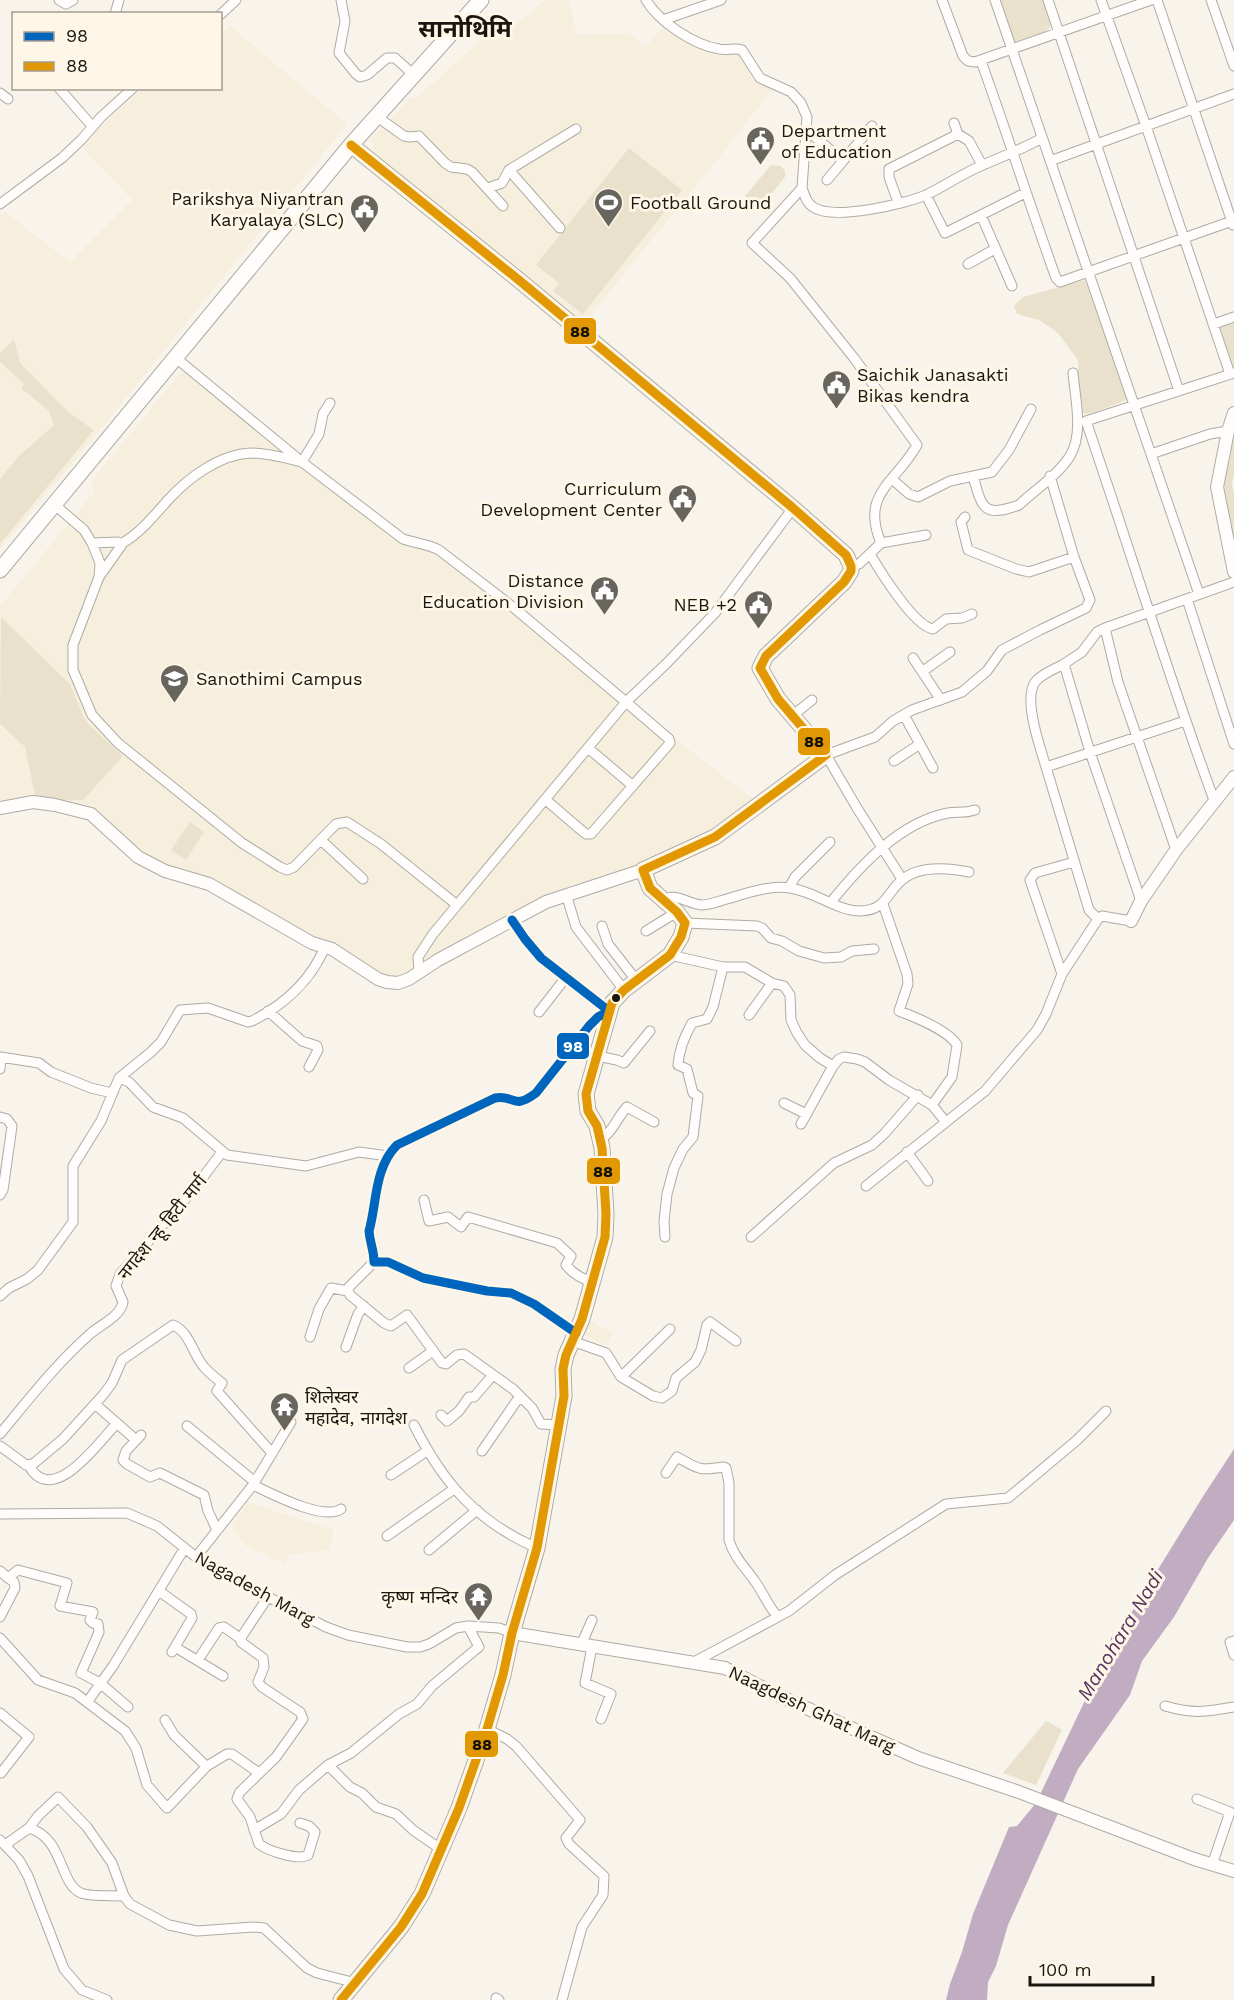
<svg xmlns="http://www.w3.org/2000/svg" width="1234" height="2000" font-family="'Work Sans','Noto Sans Devanagari',sans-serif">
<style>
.built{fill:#f7efde}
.green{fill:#eae1cc}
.water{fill:#c1acc2}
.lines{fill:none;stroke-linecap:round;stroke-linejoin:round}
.minor-casing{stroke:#aeaba4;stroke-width:11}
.tertiary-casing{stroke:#aeaba4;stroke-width:14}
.primary-casing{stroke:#aeaba4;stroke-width:17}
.minor{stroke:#fefdfc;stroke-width:9}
.tertiary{stroke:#fefdfc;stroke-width:12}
.primary{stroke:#fefdfc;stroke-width:15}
.bus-1-casing{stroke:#fef6e6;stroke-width:14}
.bus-2-casing{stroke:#fef6e6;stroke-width:14}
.bus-1{stroke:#0065bd;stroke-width:9}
.bus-2{stroke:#e19802;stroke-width:9}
.bus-dot{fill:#1a1711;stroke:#fef6e6;stroke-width:2}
.labels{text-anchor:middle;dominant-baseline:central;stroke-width:6;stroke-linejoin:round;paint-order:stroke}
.poi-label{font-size:18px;fill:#1a1711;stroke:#fef6e6;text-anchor:start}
.street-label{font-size:18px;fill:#1a1711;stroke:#fef6e6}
.water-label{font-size:20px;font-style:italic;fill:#583261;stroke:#fef6e6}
.district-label{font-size:24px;font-weight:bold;fill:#1a1711;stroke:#fef6e6}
.line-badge{stroke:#fef6e6;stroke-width:2}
.badge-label{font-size:16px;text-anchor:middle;font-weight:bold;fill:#fff}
.pale-badge-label{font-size:16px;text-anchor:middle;font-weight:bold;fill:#111}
</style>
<rect width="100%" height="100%" fill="#f8f4ec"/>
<path class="built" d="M545,0h22l2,2 8,33 51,-2 17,14 18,-19 57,29 14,-6 7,3 11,25 20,10 -60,78 -58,70 -71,88 -22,-20 -127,-99 -57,-47 -7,-19 41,-42h5l79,-70 10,5z
M230,26l117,98 -247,306 -100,119v-334l5,-3 65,50 62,-62 -49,-52 17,-21 42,-38 78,-1 1,-55z
M181,372l7,1 219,172 27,6 320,249 -47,32 -31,18 -42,17 -65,19 -159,86 -17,5h-8l-48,-28 -170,-79 -26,-15 -49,-43 -37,-10 -55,4v-200l95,-115 -4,-10z
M590,1321l23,11 -7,14 -22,-11z
M248,1502l86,28 -5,20 -40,5 -4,9 -39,-18 -13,-16 -1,-5z"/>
<path class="green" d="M998,0h45c2,7 7,16 8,23 1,10 -29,19 -37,19l-2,-3z
M629,148l53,42 -99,124 -30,-23 6,-8 -23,-18z
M771,165l10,1 4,5v6l-23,29 -10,3 -6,-5 -1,-8z
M1085,280l43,117 -2,3 -31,12 -10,2 -6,-5 -1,-49 -20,-27 -19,-13 -22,-6 -3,-8 9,-9z
M1234,319v49l-3,-1 -14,-42z
M14,339l6,24 47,48 27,19 -94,114v-65l19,-23 35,-31 -5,-14 -28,-23 3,-4 -24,-22v-9z
M1234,431v45l-2,7 2,12v56l-12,-64z
M1,617l69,67 16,38 37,34 -40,44h-47l-11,-53 -25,-23z
M190,822l14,10 -18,28 -15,-10z
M1046,1721l16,9 -26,55 -33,-12z"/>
<path class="water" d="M1234,1449v71l-26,38 -34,59 -32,44 -12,34 -52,74 -70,156 -12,41 -8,16 -1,18h-41l4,-16 12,-32 11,-38 36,-87 8,-1 19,-23 64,-134 11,-31 19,-23 72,-117z"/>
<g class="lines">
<defs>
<path id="minor" d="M59,0l7,4 7,-4
M341,0l4,21 -6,32 17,21 4,3 7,-2 20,-17h8l19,17
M646,0c13,22 48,45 73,49 8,2 15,-2 23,1l18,28 31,14 10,11 6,14 -5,71 -50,55 38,35 64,80 63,87c-21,38 -57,48 -36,98l-22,21 -8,2
M942,0l21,56 5,5 7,1 176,-62
M995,0l204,594
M1048,0l131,391
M1101,0l45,126 84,248
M1157,0l76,225
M1211,0l23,66
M115,14l4,-14
M220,15l16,-15
M663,20l58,-20
M981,61c26,72 49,145 75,217l4,4 172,-61
M59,88l33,38
M0,93l8,6
M376,116l28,20 6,1 9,-1 26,27 6,4 16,2 5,3 31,34
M954,123l4,11 11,7 13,24
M807,130l36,31 29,-35
M1050,161l184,-67
M509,170l51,58
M827,180l16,-19
M488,188l14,-5 7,-13 67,-41
M802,188c3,8 4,14 11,19 20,14 92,-3 113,-12 19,-9 37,-22 57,-30 20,-9 40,-16 59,-27
M926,195l19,38 80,-40
M898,202l-9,-25v-8l69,-35
M0,204l62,-46 20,-19 19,-22 32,-29
M981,215l31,71
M968,264l27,-15
M1214,324l20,-7
M176,358l126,104 101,77c12,4 25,5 36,11l74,57 113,95 40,-38 49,-51 78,-105
M1151,454l59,-20 18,-3
M973,476c9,32 10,42 46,29 16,-15 39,-30 51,-49 14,-23 5,-58 3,-83
M892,479l17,15 9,3 32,-16 42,-9 17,-22 22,-41
M55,505l29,25 8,13 8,20 -1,14 -26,68v25l19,45 26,28 124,100 38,24 7,3 7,-3 42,-43 11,-2 34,22 76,61
M965,517l-4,5 7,28 48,19 13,3 45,-15
M92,543l26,-1 3,2
M881,543l45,-8
M870,554c10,17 44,72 63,75l13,-10 16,-1 10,-4
M99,577l22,-31v-2c19,-11 32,-27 47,-44 20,-22 52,-46 83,-47 17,0 34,5 51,9l17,-28 4,-20 7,-11
M1187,599l47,145
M1105,628l13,54 58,168
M913,658l28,42
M923,671l27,-19
M904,715l29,53
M792,716l20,-16
M588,748l45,38
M894,761l26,-17
M1046,767c-6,-20 -24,-70 -10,-86 7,-8 19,-12 28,-17
M1214,800c-46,-125 -85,-253 -128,-379l148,-48
M321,840l42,39
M902,879l-45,-71 -31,-53 49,-18 18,-16 19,-11 50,-18 25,-21 15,-21 38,-20 46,-22 4,-8 -16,-43 -24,-81
M789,888l6,-11 35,-35
M566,894l10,33 48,63
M661,900c15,-8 25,3 40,5 9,0 18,-4 26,-6 20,-6 42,-14 63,-11 24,3 47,23 70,23 27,-1 26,-18 42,-31 17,-15 47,-12 67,-8
M1141,901l-51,-149 -26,-88 18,-12 15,-20 8,-4 129,-46
M831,902c29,-36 69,-80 117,-89 10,-2 15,1 27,-3
M883,904l24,70 1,10 -9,27c16,6 50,20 58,34l-5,32 -20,28
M1098,919l-9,-9 -43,-143 139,-46
M512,920l13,19 16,19 68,53 -11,6 -9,9 -53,67c-24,18 -21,1 -41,5l-98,47c-23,23 -20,58 -28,86 1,13 5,18 5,31h14l35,16 64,13 24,2 23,11 42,29
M685,923l72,3 5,2 9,10 11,3 17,10 25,7 17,-1 11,-6 22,-2
M602,926l6,18 28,36
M646,931l31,-19
M670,955l53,12h22l27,16 12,3 6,9 1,25 6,13 8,12 15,13 13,8 6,-7 5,-2 13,2 8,3 24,18 43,25 13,16
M419,972l-1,-15 15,-23 193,-232 43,37 1,4 -79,91h-5l-5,-4 -35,-30
M1062,974l-32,-94 5,-7 39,-11
M268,1011l34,30 15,5 1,4 -9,17
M539,1012l28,-36
M749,1015l23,-32
M597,1056l20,4 7,3 26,-32
M0,1057l39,6 12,9 40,16 21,5
M0,1069l1,-12
M119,1078l10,4 24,25 30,11 44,37 79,11 53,-14 29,4
M784,1103l22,11
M0,1117l7,2 5,7 -9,64 -3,5
M801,1124l32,-58
M600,1139c13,-6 17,-22 27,-32l27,15
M907,1152l21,29
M866,1186l119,-95 52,-61 9,-16 16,-40 36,-55 4,-3 29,5
M424,1200l5,21 19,-4 13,10 7,-10 89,26 14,13 -5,9c7,9 16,14 27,17
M665,1237l-1,-16 3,-27 7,-26 9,-19 10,-12 5,-41 -5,-3 -6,-24 -9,-4c1,-16 6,-28 14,-42l15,-4 6,-12 10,-40
M751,1237l83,-74 38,-18 13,-12 33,-38
M374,1262l-25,25 -1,4 2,4 34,28 7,3 16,-11 35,48 4,1 11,-9 7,-1 49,35 19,19 9,16 19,1
M0,1296l9,-8 18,-9 11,-9 35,-48v-56l28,-45 18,-43 32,-26 10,-10 19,-32 28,-2 40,14 4,-1c32,-16 59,-41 73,-74
M310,1337l9,-28 12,-21 17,3
M572,1341l34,12 15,24 49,-48
M346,1347l12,-33 6,-8
M409,1368l24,-17
M621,1377l32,19 9,2 10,-7 4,-13 19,-16 6,-12 6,-25 3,-3 26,19
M95,1404l41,36
M441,1415l6,6 12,-10 10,-14h5l19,-22
M414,1425c29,58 63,97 123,123
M187,1426l68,56
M0,1434c29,-35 56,-70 90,-100 10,-9 31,-18 33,-32l-7,-16 4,-12 74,-85 28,-37
M141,1435l-15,16 -3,9 4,4 23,13 10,-4 44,22 4,16 9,19
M0,1446l26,19 7,-1 30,-25 40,-44 9,-12 10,-23 51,-35c17,7 20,30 31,42 5,6 12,11 18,16l-5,8 55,62
M482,1451l38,-55
M29,1466c24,42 70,-24 88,-43
M666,1473l11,-16c22,12 20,14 47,10l2,1 3,15v57c5,17 15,26 25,40 9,12 14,26 24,37
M391,1475l36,-24
M253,1485c19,9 70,36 88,24
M0,1514l127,-1 30,13 39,31 72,40 58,30 22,8 59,12h13l9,-3 27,-16 12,-2 31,2 13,5
M387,1536l67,-47
M429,1550l48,-40
M196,1557l57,-72 38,-63
M0,1571l8,7 10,-8 49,13 -7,23 33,6 -3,8 3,3 5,1 1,8 -18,41 19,10 28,24
M159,1591l32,23 1,4 -20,34
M268,1597l-26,39 -1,6 22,16 1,9 -6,15 4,5 38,25 3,7 -27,38 -36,35 -3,7 13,18 9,27c9,7 40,17 49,11l7,-23 -6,-6 -9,-3
M0,1617l15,-29 -1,-6 -6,-4
M0,1638l38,42 37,13 50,38 11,17 11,37 20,23 40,-42
M1234,1641l-4,1 4,13
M581,1645l11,-25
M175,1647l48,29
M592,1647l-7,36 26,11 -10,25
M198,1660l21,-32 5,-1 17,12
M694,1662l95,-51 46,-36 111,-71 62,-6 69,-58 29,-29
M88,1701l25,-35 71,-117
M1165,1706c28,8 41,6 69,1
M0,1713l29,24 -28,36 -1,-1
M165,1720l9,15 30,29 3,2 20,-12h5l27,19
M487,1729l20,10 9,7 64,74 -14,18 3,6 35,32 -1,19 -21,32 -20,73
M328,1765l22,22 12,6 14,14 20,7 17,16 29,20
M1197,1799l33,13 -18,53
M29,1828l9,-12 20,-19 29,30 25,36 12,33
M254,1830l27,-16 18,-24 29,-25 23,-12 48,-39 18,-10 15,-18 43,-36 4,-3 -11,-21
M0,1840l19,20 9,16 36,93 18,21 25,10
M5,1845l24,-17c35,10 30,56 52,65 9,4 32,2 43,3l6,8 39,21 28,6 56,-4 11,1 43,40 10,5 39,10
M496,1998l3,2"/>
<path id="tertiary" d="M1234,413l-6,18 -11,56 17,85
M0,808l33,-6 22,3 36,9 47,43 27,14 44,13 103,59 20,6 46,30 9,3 11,1 11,-4 29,-19 108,-58 97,-32
M1131,921l10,-20 35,-51 58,-73
M512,1633l213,35 50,26 143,64 101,34 175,67 40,12"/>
<path id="primary" d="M0,570l351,-425 130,-145
M341,2000l60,-73 21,-33 37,-86 28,-79 16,-54 9,-42 25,-85 27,-152 -1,-27 3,-14 16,-36 23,-82 1,-23 -4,-66 -5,-22 -9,-15 -2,-17 26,-91 12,-13 46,-35 11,-18 4,-14 -8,-11 -27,-24 -7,-18 72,-33 111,-82 -48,-56 -18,-31 6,-12 78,-74 7,-11v-5l-5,-11 -53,-47 -273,-227 -169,-136"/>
</defs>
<use href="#minor" class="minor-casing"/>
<use href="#tertiary" class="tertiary-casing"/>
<use href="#primary" class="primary-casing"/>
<use href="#minor" class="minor"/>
<use href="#tertiary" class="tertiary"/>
<use href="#primary" class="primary"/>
<defs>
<path id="bus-1" d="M512,920l13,19 16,19 68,53 -11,6 -9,9 -53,67c-24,18 -21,1 -41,5l-98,47c-23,23 -20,58 -28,86 1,13 5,18 5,31h14l35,16 64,13 24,2 23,11 42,29"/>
<path id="bus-2" d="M341,2000l60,-73 21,-33 37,-86 28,-79 16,-54 9,-42 25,-85 27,-152 -1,-27 3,-14 16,-36 23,-82 1,-23 -4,-66 -5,-22 -9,-15 -2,-17 26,-91 12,-13 46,-35 11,-18 4,-14 -8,-11 -27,-24 -7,-18 72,-33 111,-82 -48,-56 -18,-31 6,-12 78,-74 7,-11v-5l-5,-11 -53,-47 -273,-227 -169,-136"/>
</defs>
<use href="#bus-1" class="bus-1-casing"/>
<use href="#bus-2" class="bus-2-casing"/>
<use href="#bus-1" class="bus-1"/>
<use href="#bus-2" class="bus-2"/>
</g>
<defs>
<symbol id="civic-pin" viewBox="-11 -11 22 30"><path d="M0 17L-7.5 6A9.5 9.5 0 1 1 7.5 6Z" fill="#68645e" stroke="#fef6e6"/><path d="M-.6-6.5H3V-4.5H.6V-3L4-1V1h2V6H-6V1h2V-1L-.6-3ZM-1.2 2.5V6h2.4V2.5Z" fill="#fff"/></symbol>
<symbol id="stadium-pin" viewBox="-11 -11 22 30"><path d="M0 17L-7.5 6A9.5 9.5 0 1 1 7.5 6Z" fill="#68645e" stroke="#fef6e6"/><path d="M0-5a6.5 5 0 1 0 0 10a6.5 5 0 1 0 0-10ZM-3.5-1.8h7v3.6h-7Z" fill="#fff"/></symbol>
<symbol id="university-pin" viewBox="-11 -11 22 30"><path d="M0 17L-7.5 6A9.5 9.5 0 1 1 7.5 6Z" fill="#68645e" stroke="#fef6e6"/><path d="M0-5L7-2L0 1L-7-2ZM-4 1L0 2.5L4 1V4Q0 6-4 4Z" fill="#fff"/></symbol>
<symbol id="temple-pin" viewBox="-11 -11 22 30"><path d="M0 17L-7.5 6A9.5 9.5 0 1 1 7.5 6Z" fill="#68645e" stroke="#fef6e6"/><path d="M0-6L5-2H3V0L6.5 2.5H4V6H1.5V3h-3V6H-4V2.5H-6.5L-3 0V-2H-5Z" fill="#fff"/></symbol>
</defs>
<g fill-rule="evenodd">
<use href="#civic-pin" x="744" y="124" width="33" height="45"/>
<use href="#stadium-pin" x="592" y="186" width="33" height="45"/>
<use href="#civic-pin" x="348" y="192" width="33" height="45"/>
<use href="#civic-pin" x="820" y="368" width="33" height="45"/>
<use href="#civic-pin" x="666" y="482" width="33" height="45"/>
<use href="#civic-pin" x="588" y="574" width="33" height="45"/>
<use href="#civic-pin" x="742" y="588" width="33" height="45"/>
<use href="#university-pin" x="158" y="662" width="33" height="45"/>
<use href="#temple-pin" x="268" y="1390" width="33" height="45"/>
<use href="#temple-pin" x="462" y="1580" width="33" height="45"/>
</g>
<circle class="bus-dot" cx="616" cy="998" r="5"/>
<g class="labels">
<g class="poi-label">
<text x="781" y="130">Department<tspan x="781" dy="21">of Education</tspan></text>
<text x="344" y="198" text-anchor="end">Parikshya Niyantran<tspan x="344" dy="21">Karyalaya (SLC)</tspan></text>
<text x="630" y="202">Football Ground</text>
<text x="857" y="374">Saichik Janasakti<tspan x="857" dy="21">Bikas kendra</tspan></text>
<text x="662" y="488" text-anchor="end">Curriculum<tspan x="662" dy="21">Development Center</tspan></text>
<text x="584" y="580" text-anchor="end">Distance<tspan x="584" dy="21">Education Division</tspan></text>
<text x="737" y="604" text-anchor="end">NEB +2</text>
<text x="196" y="678">Sanothimi Campus</text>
<text x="305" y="1396">शिलेस्वर<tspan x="305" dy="21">महादेव, नागदेश</tspan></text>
<text x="458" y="1596" text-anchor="end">कृष्ण मन्दिर</text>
</g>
<g class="street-label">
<text transform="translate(162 1227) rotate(-51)">नगदेश न्हू हिटी मार्ग</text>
<text transform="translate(255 1588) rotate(29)">Nagadesh Marg</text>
<text transform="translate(812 1709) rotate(25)">Naagdesh Ghat Marg</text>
</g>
<g class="water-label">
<text transform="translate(1120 1635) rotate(-59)">Manohara Nadi</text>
</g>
<g class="district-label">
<text x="465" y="29">सानोथिमि</text>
</g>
</g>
<g class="line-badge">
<rect x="563" y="317" width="34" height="28" rx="6" fill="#e19802"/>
<rect x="797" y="727" width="34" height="29" rx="6" fill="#e19802"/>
<rect x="556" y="1032" width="34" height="28" rx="6" fill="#0065bd"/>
<rect x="586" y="1157" width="35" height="28" rx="6" fill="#e19802"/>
<rect x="464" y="1730" width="35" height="28" rx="6" fill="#e19802"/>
</g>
<g class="badge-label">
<text x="573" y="1052">98</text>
</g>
<g class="pale-badge-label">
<text x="580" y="337">88</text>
<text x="814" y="747">88</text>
<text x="603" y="1177">88</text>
<text x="482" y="1750">88</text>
</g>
<rect x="12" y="12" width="210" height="78" fill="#fef6e6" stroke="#a39d91" stroke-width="1.5"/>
<rect x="24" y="32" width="30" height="9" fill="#0065bd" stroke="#a39d91" stroke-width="1.5"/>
<text x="66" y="42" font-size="18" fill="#1a1711">98</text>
<rect x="24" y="62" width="30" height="9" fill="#e19802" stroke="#a39d91" stroke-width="1.5"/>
<text x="66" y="72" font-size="18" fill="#1a1711">88</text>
<path d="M1030 1976v9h123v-9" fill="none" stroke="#1a1711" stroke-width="3"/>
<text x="1039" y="1976" font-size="18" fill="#1a1711" stroke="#fef6e6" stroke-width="4.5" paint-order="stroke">100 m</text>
</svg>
